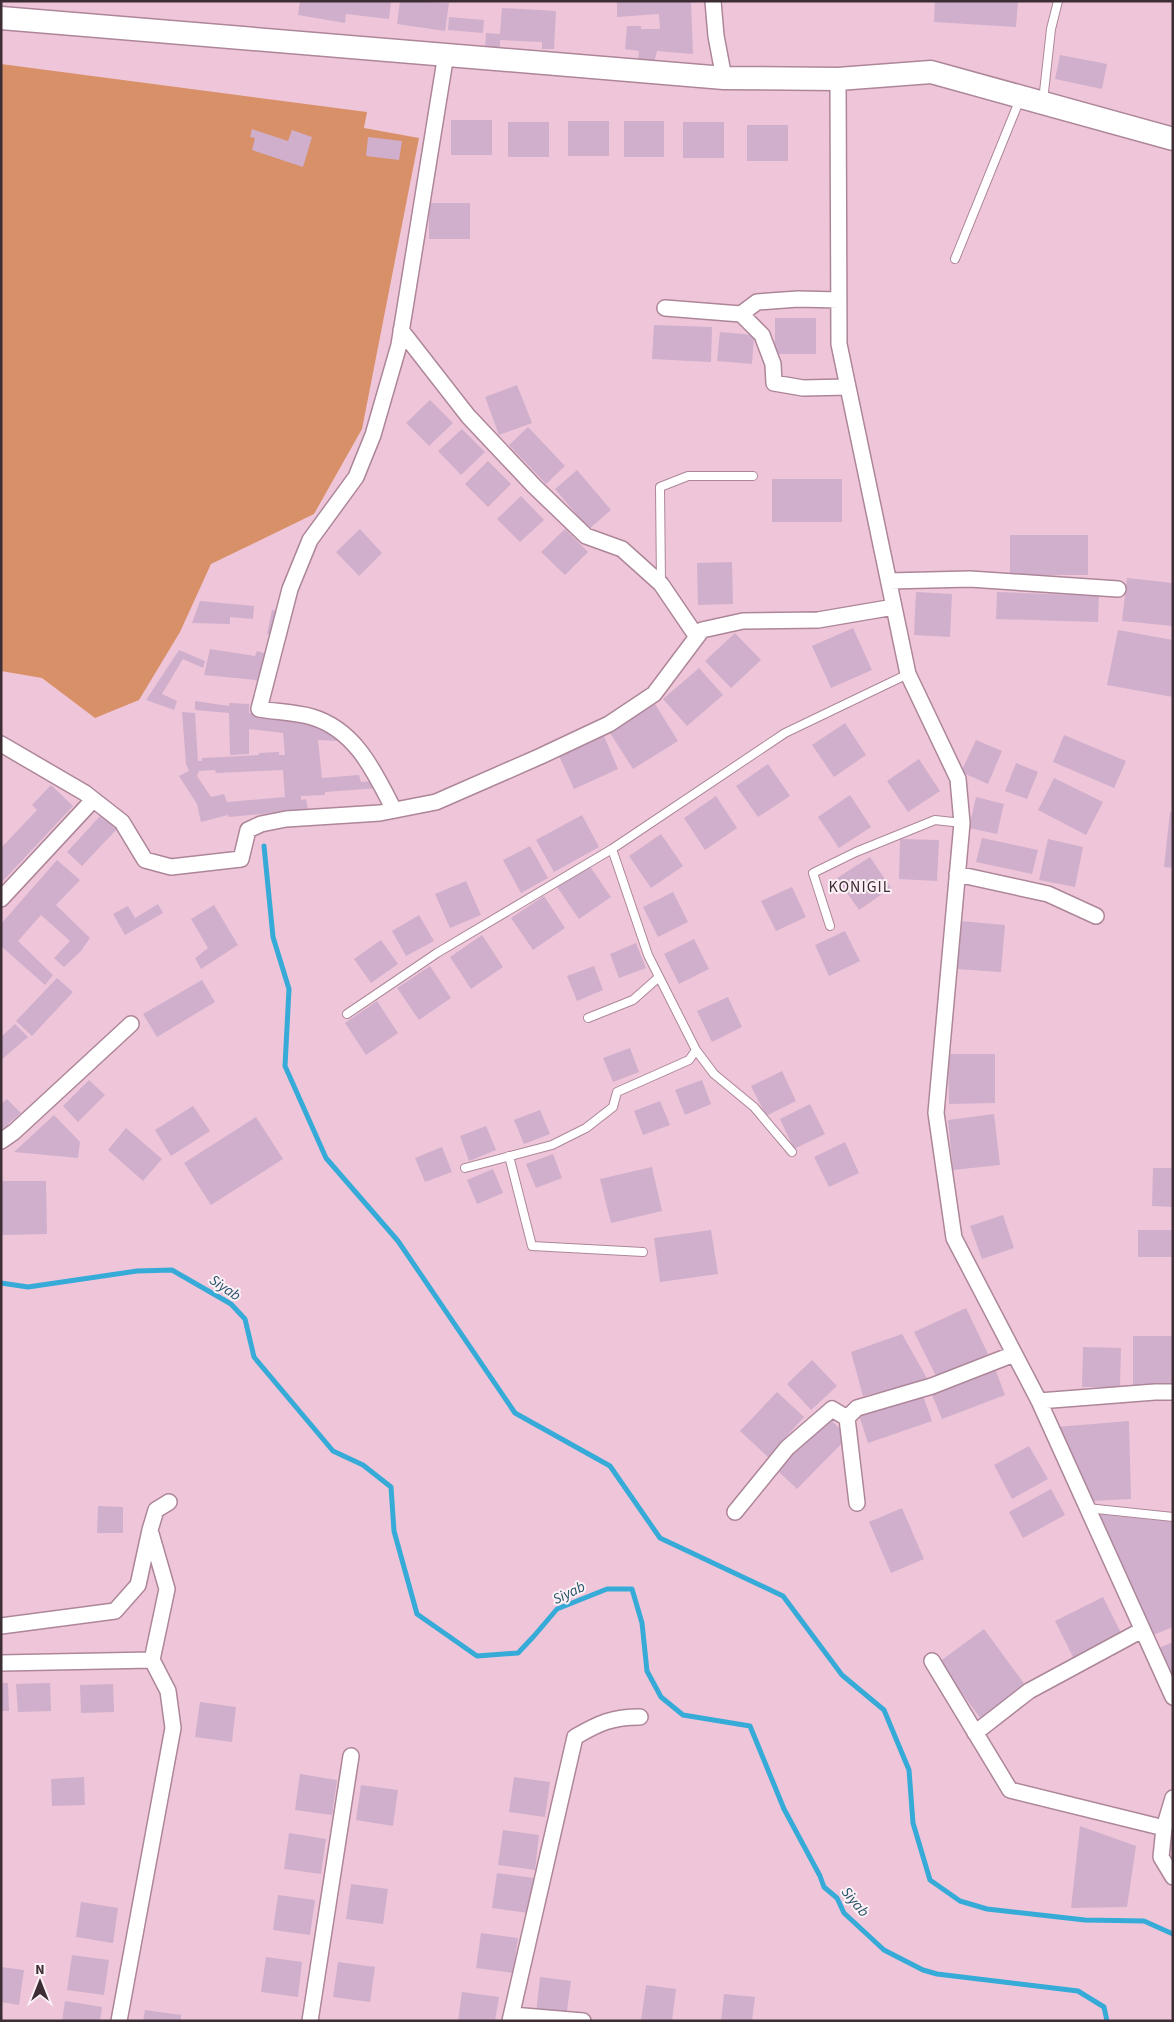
<svg xmlns="http://www.w3.org/2000/svg" width="1174" height="2022" font-family="'Source Sans 3',sans-serif">
<style>
.green{fill:#d89069}
.lines{fill:none;stroke-linecap:round;stroke-linejoin:round}
.stream{stroke:#36abd8;stroke-width:5}
.building{fill:#cfafcc;fill-rule:evenodd}
.lane-casing{stroke:#ad8699;stroke-width:10}
.street-casing{stroke:#ad8699;stroke-width:18}
.secondary-casing{stroke:#ad8699;stroke-width:25}
.lane{stroke:#fff;stroke-width:8}
.street{stroke:#fff;stroke-width:15}
.secondary{stroke:#fff;stroke-width:22}
.labels{text-anchor:middle;dominant-baseline:central;stroke-width:4;stroke-linejoin:round;paint-order:stroke}
.water-label{font-size:15px;font-style:italic;fill:#275569;stroke:#fdf0f6}
.quarter-label{font-size:16px;letter-spacing:1px;fill:#3d2d34;stroke:#fdf0f6}
</style>
<rect width="100%" height="100%" fill="#efc6d9"/>
<path class="green" d="M1,64l366,48 -3,16 55,10 -57,291 -48,85 -103,50 -31,68 -41,68 -44,18 -53,-40 -41,-7z"/>
<g class="lines">
<path class="stream" d="M264,846l9,91 16,52 -4,77 41,92 72,83 117,172 95,53 50,72 123,58 59,79 42,35 25,60 4,53 17,57 30,21 27,8 98,11 59,1 29,13
M1,1283l27,4 109,-16 35,-1 59,34 14,15 9,38 79,94 30,14 28,22 3,44 23,83 60,42 41,-3 16,-17 23,-27 50,-20h25l10,34 5,48 14,26 22,18 67,11 34,83 36,67 4,11 13,11 7,15 40,37 39,20 14,4 141,17 26,16 3,14"/>
</g>
<path class="building" d="M300,1h91l-2,18 -43,-5 -1,9 -47,-8z
M400,1l49,2 -4,28 -48,-7z
M617,1h74l2,53 -36,-3 -3,12 -16,-2 1,-10 -14,-2 2,-23h14v3h19l-1,-15 -42,3z
M935,1h83l-2,26 -82,-5z
M502,8l54,3 -2,38h-12v-7l-42,-2v8l-15,-1 1,-14 14,1z
M449,17l35,3 -1,13 -35,-3z
M1060,55l47,9 -5,25 -47,-10z
M451,120h41v35h-41z
M568,121h41v35h-41z
M624,121h40v36h-40z
M508,122h41v35h-41z
M683,122h41v36h-41z
M747,125h41v36h-41z
M252,129l36,12 4,-11 20,7 -9,30 -51,-17 3,-12 -5,-1z
M368,137l34,4 -3,19 -33,-4z
M429,203h41v36h-41z
M775,318h41v36h-41z
M654,325l58,2 -1,35 -59,-3z
M720,332l34,3 -2,29 -35,-3z
M517,385l15,38 -33,12 -14,-38z
M430,400l23,23 -24,23 -23,-23z
M528,427l37,39 -19,18 -37,-39z
M462,429l23,23 -24,23 -23,-24z
M488,461l23,23 -23,23 -23,-23z
M577,470l34,40 -22,19 -34,-40z
M772,479h70v43h-70z
M521,496l23,24 -24,22 -23,-23z
M360,529l22,24 -23,23 -23,-24z
M565,529l23,23 -23,23 -24,-23z
M1010,535h78v40h-78z
M732,562l1,42 -35,1 -1,-42z
M1127,578l46,5v43l-51,-5z
M916,592l36,2 -2,43 -36,-2z
M997,592l102,4 -1,26 -102,-3z
M200,601l54,5 -1,13 -23,-2v7l-38,-1z
M272,610l9,2 -5,23 -9,-1z
M853,628l19,42 -41,18 -19,-42z
M1118,630l55,10v57l-66,-12z
M735,633l26,27 -30,28 -26,-27z
M210,649l45,7 2,-5 14,4 -6,26 -61,-6z
M179,650l26,11 -2,7 -20,-9 -21,35 15,7 -3,9 -28,-10z
M699,668l24,27 -36,31 -24,-27z
M195,701l34,5v-3l20,1v9l44,6 43,12 3,10 -21,-1 4,38 37,-3 2,7 12,-1 5,7 -53,4v3l-24,1v4l5,-1 2,11 -79,7 -1,-2 -27,7 -4,-18 -18,-28 10,-5 -3,-7 -4,-52 13,1 3,48h4v-3l57,-3v-2l20,-1v3h6l-2,-22 -34,-4v25l-19,1 -1,-42 -34,-3zM215,770l1,3 67,-3 2,27 -58,5 -3,-8 -13,3 -14,-21 2,-5z
M655,704l23,37 -45,28 -23,-36z
M845,723l21,32 -32,22 -22,-32z
M1064,735l62,26 -12,27 -61,-26z
M604,736l14,33 -44,20 -15,-33z
M976,740l26,11 -14,33 -27,-12z
M919,759l21,32 -32,21 -21,-31z
M1016,763l22,9 -11,27 -22,-8z
M768,764l22,32 -32,21 -22,-31z
M1054,778l49,24 -17,33 -48,-25z
M51,785l22,21 -72,77v-35l36,-38 -5,-5z
M850,795l21,32 -32,21 -21,-31z
M716,796l21,32 -32,22 -21,-32z
M976,797l28,7 -7,30 -28,-6z
M1170,812h3v56l-9,-1z
M102,814l15,15 -35,37 -15,-14z
M582,815l17,32 -45,25 -18,-32z
M661,834l22,32 -32,22 -22,-32z
M982,838l56,12 -6,24 -56,-12z
M900,839l39,1 -2,41 -38,-2z
M1048,839l35,8 -8,40 -36,-7z
M530,846l18,32 -27,15 -18,-33z
M870,857l21,31 -32,22 -22,-32z
M57,860l23,20 -24,25 34,33 -9,13 -17,16 -10,-9 16,-17 -29,-26 -23,26 35,34 -8,10 -44,-39v-22z
M589,865l22,32 -32,22 -22,-32z
M466,881l15,34 -31,13 -15,-34z
M792,887l14,30 -30,14 -15,-30z
M673,892l15,30 -30,15 -15,-30z
M544,896l21,32 -32,22 -22,-32z
M158,904l5,9 -38,22 -12,-21 15,-8 7,12z
M214,905l24,40 -37,24 -6,-11 13,-10 -17,-29z
M419,915l15,26 -28,15 -14,-25z
M960,921l45,4 -4,47 -45,-3z
M845,931l15,30 -31,15 -14,-31z
M482,935l21,32 -32,22 -21,-32z
M694,939l15,30 -30,15 -15,-30z
M381,940l17,24 -27,19 -17,-24z
M636,943l10,25 -27,10 -9,-24z
M430,966l21,32 -32,22 -22,-32z
M594,966l9,24 -26,11 -10,-25z
M57,978l16,14 -41,44 -16,-15z
M202,980l13,22 -58,35 -14,-23z
M728,997l14,30 -30,15 -15,-31z
M377,1001l21,32 -32,22 -21,-32z
M15,1024l13,13 -27,23v-23z
M630,1048l9,24 -26,10 -10,-24z
M948,1054h47v49l-46,1z
M782,1071l14,30 -30,15 -15,-30z
M89,1080l16,15 -27,27 -15,-16z
M702,1080l9,24 -26,11 -10,-25z
M7,1099l14,14 -13,11 2,3 -9,5v-28z
M660,1101l10,24 -27,10 -9,-24z
M810,1104l15,30 -31,15 -14,-30z
M193,1106l17,25 -39,25 -16,-26z
M540,1110l10,24 -26,10 -10,-24z
M994,1114l6,51 -47,5 -5,-50z
M54,1115l26,27 -2,16 -64,-6z
M256,1117l27,42 -72,46 -27,-42z
M486,1126l10,24 -27,11 -9,-25z
M126,1128l36,31 -19,22 -35,-31z
M845,1142l14,31 -30,14 -15,-30z
M442,1147l10,25 -27,10 -10,-24z
M553,1154l9,24 -26,10 -10,-24z
M652,1167l10,44 -51,12 -11,-44z
M1153,1168h20v39l-21,-1z
M493,1169l10,24 -26,11 -10,-24z
M1,1181h45l1,53 -46,1z
M1003,1215l11,33 -32,11 -12,-33z
M711,1230l7,44 -58,8 -6,-44z
M1138,1230h35v27h-35z
M966,1308l22,46 -51,24 -23,-46z
M902,1334l26,46 -65,16 -12,-44z
M1133,1336h40v51h-40z
M1083,1347l38,1 -1,39h-38z
M812,1360l25,26 -26,24 -24,-26z
M994,1366l11,29 -63,24 -12,-29z
M777,1392l27,25 -36,40 -28,-26z
M922,1393l10,28 -64,22 -9,-28z
M827,1416l21,21 -51,52 -21,-20z
M1129,1421l2,78 -40,2 -34,-74z
M1029,1446l19,33 -36,20 -18,-34z
M1051,1489l14,26 -42,23 -14,-26z
M98,1506l25,1v26h-26z
M902,1508l22,51 -33,14 -22,-51z
M1099,1514l74,8v105l-20,8z
M1103,1597l19,38 -48,24 -19,-38z
M984,1629l42,57 -45,33 -42,-57z
M1173,1642v37l-14,-31z
M1,1683h7l1,28h-8z
M50,1683l1,28 -33,1 -2,-28z
M113,1684l1,28 -33,1 -1,-28z
M200,1702l36,5 -4,35 -37,-5z
M300,1774l37,6 -5,35 -37,-5z
M84,1777l1,28 -33,1 -1,-27z
M514,1777l36,5 -5,35 -36,-5z
M361,1785l37,5 -5,36 -37,-6z
M1080,1826l56,20 -9,61 -56,1z
M503,1830l36,5 -4,35 -37,-5z
M289,1833l37,6 -5,35 -37,-5z
M497,1873l37,5 -5,35 -37,-5z
M351,1884l37,5 -5,35 -37,-5z
M278,1895l37,5 -5,35 -37,-5z
M81,1902l37,6 -5,35 -37,-6z
M481,1933l37,5 -5,35 -37,-5z
M72,1955l37,5 -5,35 -37,-5z
M266,1957l36,5 -4,35 -37,-5z
M338,1962l37,5 -5,35 -37,-5z
M1,1967l23,3 -5,35 -18,-3z
M540,1977l31,4 -5,37 -30,-4z
M646,1985l30,4 -4,32h-31z
M462,1992l37,5 -4,24h-37z
M724,1994l31,3 -3,24h-31z
M65,2001l37,6 -2,14h-38z
M145,2010l36,5v6h-38z"/>
<g class="lines">
<defs>
<path id="lane" d="M1043,101l8,-72 7,-28
M955,259l65,-160
M661,584l-1,-97 28,-11h65
M830,926l-17,-53 43,-21 79,-32 27,3
M347,1014l90,-61 175,-104
M588,1018l45,-18 26,-23
M792,1152l-38,-45 -40,-33 -18,-24 -48,-95 -36,-106 173,-116 123,-59
M509,1156l23,90 111,6
M465,1168l87,-23 34,-17 27,-21 4,-15 72,-32 7,-10
M1087,1508l86,9"/>
<path id="street" d="M713,1l3,35 8,42
M838,79l1,265 69,330 50,105 4,44 -26,290 18,125 85,163 134,296
M665,308l76,6 21,21 11,29 1,19 29,5 45,-1
M741,314l16,-12 41,-3 41,1
M401,330l67,86 66,70 52,50 36,13 39,35 36,53
M889,581l81,-2 148,10
M1,744l84,49 37,29 23,38 26,7 70,-8 7,-29 13,-6 25,-5 94,-6 56,-11 105,-46 68,-32 45,-30 48,-64 41,-9 75,-1 76,-13
M394,810c-19,-37 -38,-80 -82,-93 -16,-5 -36,-5 -53,-8l31,-120 20,-49 46,-63 17,-42 26,-90 47,-291
M957,874l91,20 48,22
M1,899l92,-99
M1,1141l13,-9 117,-108
M1039,1401l116,-9h18
M857,1503l-10,-85 10,-10 75,-22 82,-32
M735,1512l52,-64 45,-39 15,9
M150,1530l6,-20 13,-8
M1,1626l114,-15 23,-26 12,-55 17,59 -15,71 16,31 5,37 -54,293
M932,1661l78,129 154,38
M1,1663l151,-3
M975,1733l54,-42 113,-61
M1173,1798l-9,30 -3,29 12,20
M512,2015l71,6
M310,2021l41,-265
M510,2021l65,-284c24,-14 37,-20 65,-20"/>
<path id="secondary" d="M1,18l723,60 114,1 93,-7 242,67"/>
</defs>
<use href="#lane" class="lane-casing"/>
<use href="#street" class="street-casing"/>
<use href="#secondary" class="secondary-casing"/>
<use href="#lane" class="lane"/>
<use href="#street" class="street"/>
<use href="#secondary" class="secondary"/>
</g>
<g class="labels">
<g class="water-label">
<text transform="translate(225 1288) rotate(34)">Siyab</text>
<text transform="translate(569 1593) rotate(-26)">Siyab</text>
<text transform="translate(855 1902) rotate(50)">Siyab</text>
</g>
<g class="quarter-label">
<text x="860" y="887">KONIGIL</text>
</g>
</g>
<rect width="1174" height="2022" fill="none" stroke="#3d2d34" stroke-width="5"/>
<g transform="translate(40 1982)" stroke="#fdf0f6" stroke-width="4" paint-order="stroke">
<path d="M0-4L9 19L0 12L-9 19Z" fill="#3d2d34"/>
<text y="-8" font-size="14" font-weight="bold" text-anchor="middle" fill="#3d2d34">N</text>
</g>
</svg>
